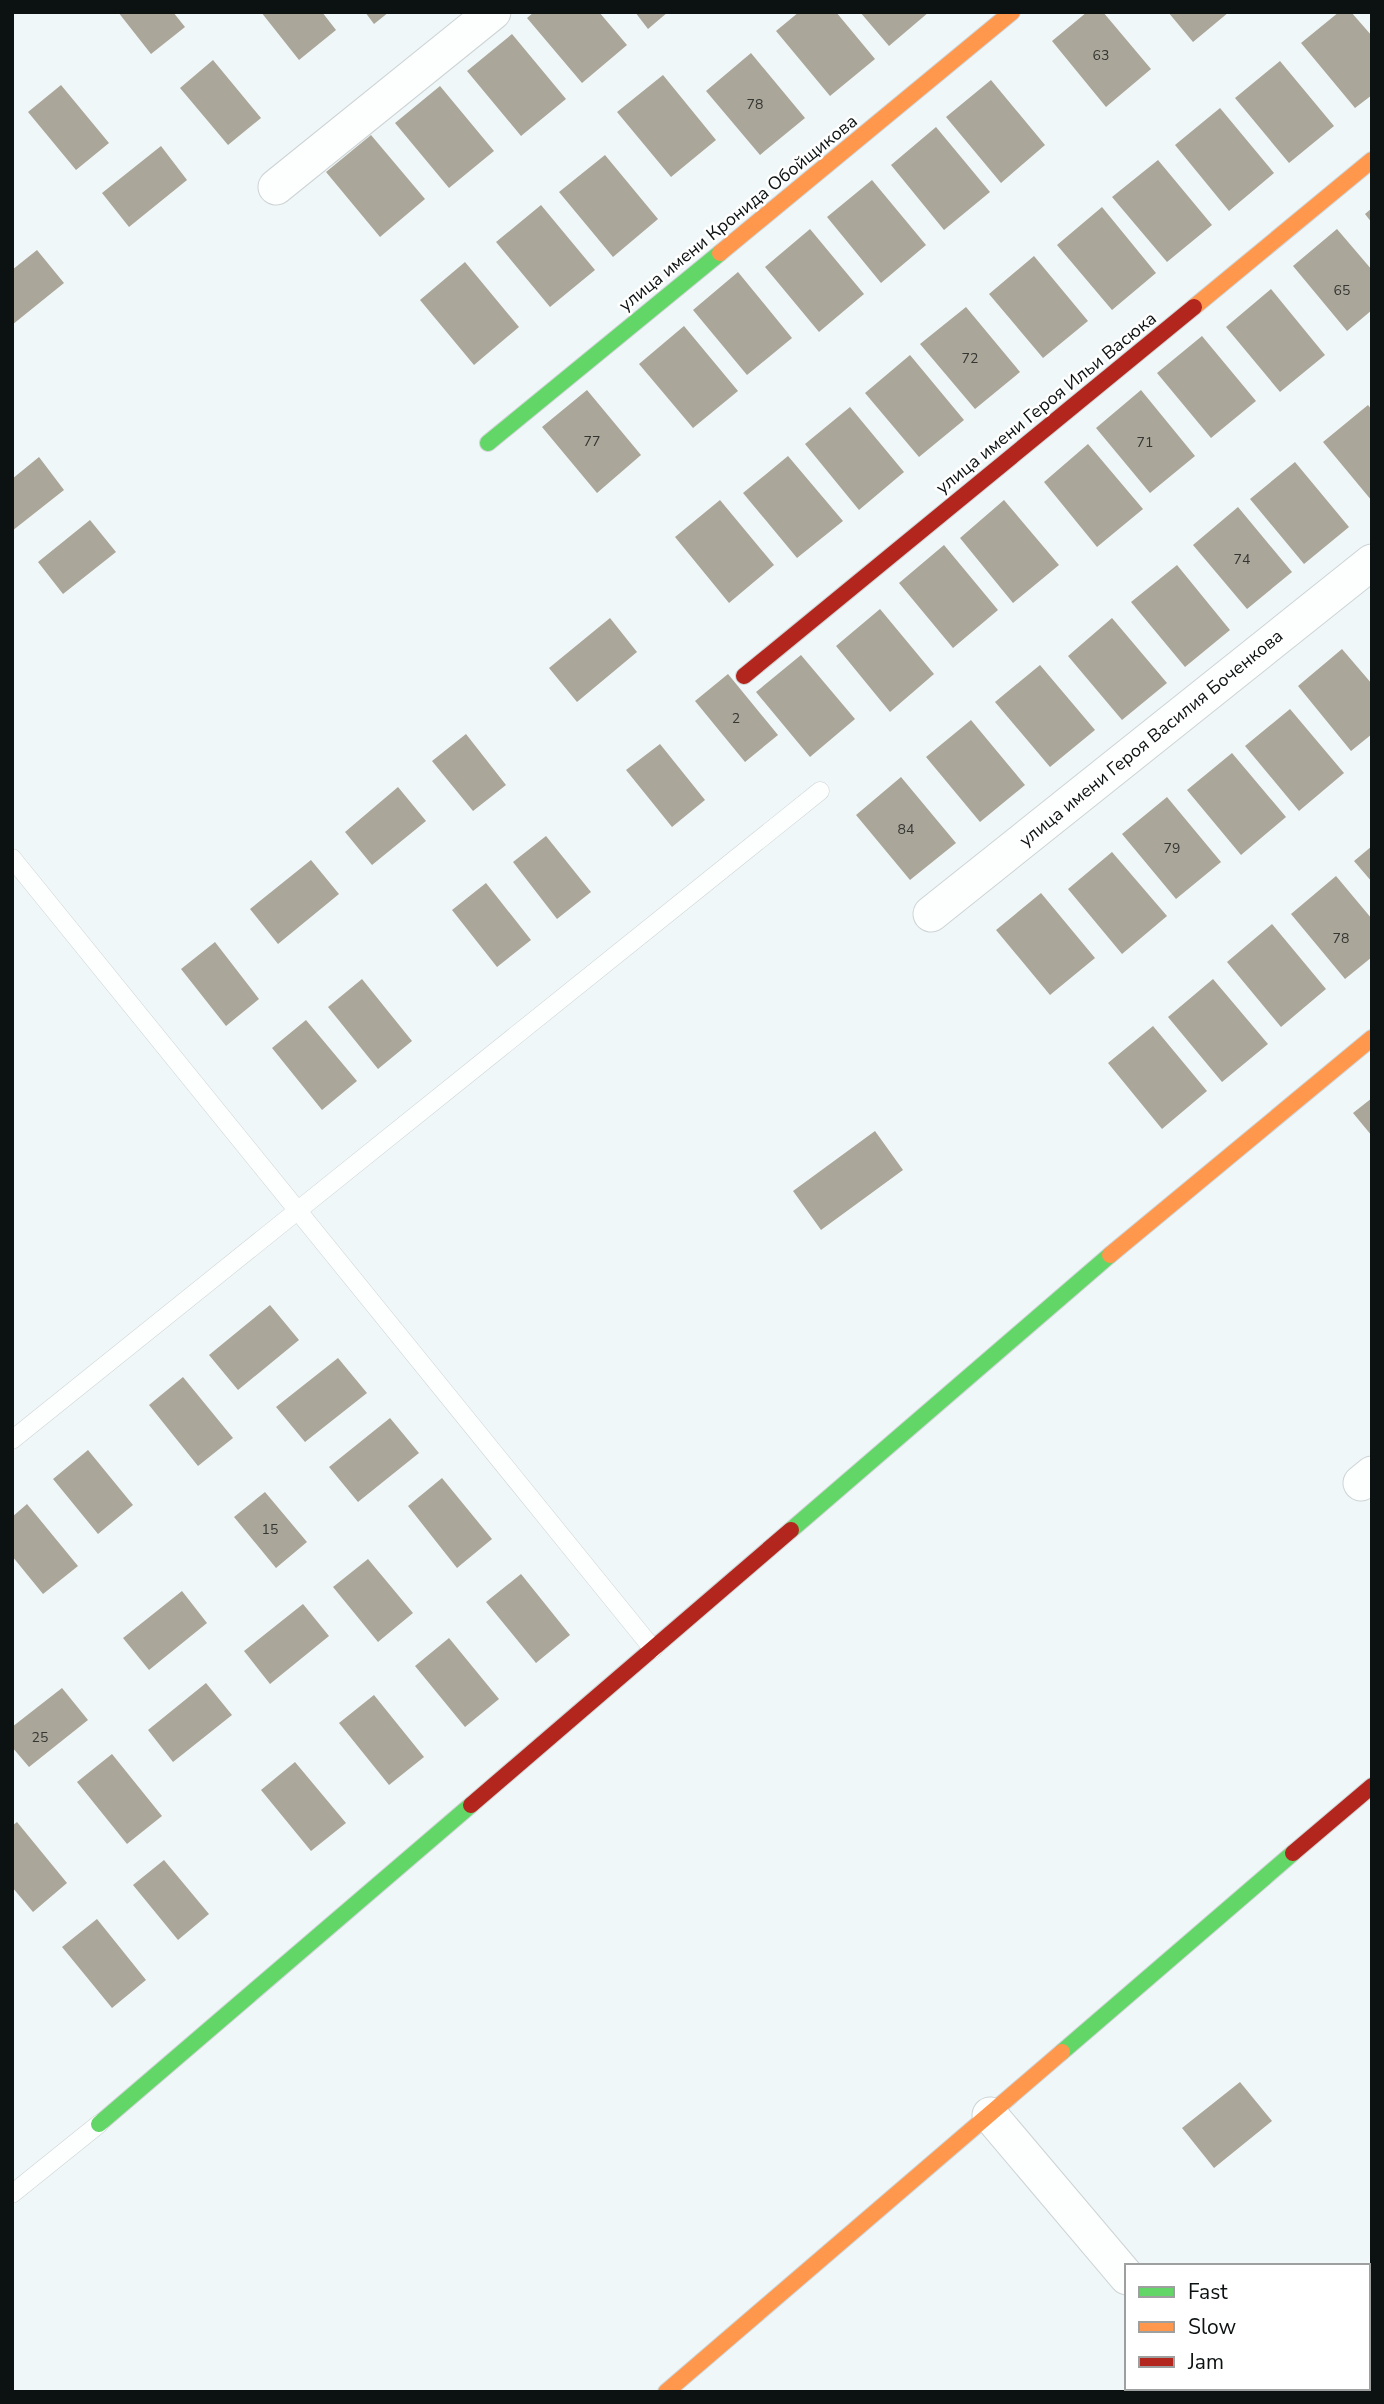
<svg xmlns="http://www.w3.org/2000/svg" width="1384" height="2404" font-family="'Nunito Sans',sans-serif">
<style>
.building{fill:#aba69a}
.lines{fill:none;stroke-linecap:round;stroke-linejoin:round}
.lane-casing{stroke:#ced4d5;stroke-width:19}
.street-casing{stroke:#ced4d5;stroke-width:37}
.fast-casing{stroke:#ced4d5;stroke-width:18}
.slow-casing{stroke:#ced4d5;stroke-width:18}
.jam-casing{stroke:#ced4d5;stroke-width:18}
.lane{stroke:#fdfefe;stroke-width:18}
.street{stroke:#fdfefe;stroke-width:35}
.fast{stroke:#63d668;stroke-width:16}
.slow{stroke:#ff974d;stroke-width:16}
.jam{stroke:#b3261e;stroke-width:16}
.labels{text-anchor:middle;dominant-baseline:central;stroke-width:5;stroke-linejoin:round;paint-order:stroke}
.number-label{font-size:14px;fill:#343633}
.street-label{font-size:18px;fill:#0c1111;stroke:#fff}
</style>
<rect width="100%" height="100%" fill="#f0f7f8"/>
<path class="building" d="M118,12h55l12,15 -34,27z
M261,12h61l14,18 -37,30z
M365,12h24l-15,12z
M534,12h65l28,33 -45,38 -55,-65z
M635,12h33l-20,17z
M799,12h37l39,47 -45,37 -54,-65z
M860,12h69l-40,34z
M1087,12h16l48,57 -45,38 -54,-66z
M1168,12h61l-36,30z
M1339,12h12l21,24v59l-17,13 -54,-65z
M512,34l54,65 -45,37 -54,-65z
M751,53l54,65 -45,37 -54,-64z
M213,60l48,58 -33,27 -48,-57z
M1280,61l54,65 -45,37 -54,-65z
M663,75l53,65 -45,37 -54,-65z
M991,80l54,65 -44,38 -55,-66z
M61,85l48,58 -33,27 -48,-58z
M440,86l54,65 -45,37 -54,-65z
M1220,108l54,65 -45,38 -54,-66z
M936,127l54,65 -46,38 -53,-65z
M371,135l54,64 -45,38 -54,-65z
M161,146l26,34 -58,47 -27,-34z
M605,155l53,64 -45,38 -54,-65z
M1158,160l54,65 -45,37 -55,-65z
M872,180l54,65 -45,38 -54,-66z
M541,205l54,65 -45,37 -54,-65z
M1102,207l54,66 -44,37 -55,-65z
M1372,208v15l-7,-9z
M810,229l54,65 -45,38 -54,-65z
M1337,229l35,41v40l-25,21 -54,-65z
M37,250l27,33 -52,42v-55z
M1034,256l54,65 -45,37 -54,-64z
M465,262l54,65 -45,38 -54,-65z
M738,272l54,66 -45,37 -54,-65z
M1271,289l54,66 -45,37 -54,-65z
M966,307l54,65 -45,37 -55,-65z
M684,326l54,65 -45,37 -54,-64z
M1202,336l54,65 -45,37 -54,-65z
M910,355l54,65 -45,37 -54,-64z
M587,390l54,65 -44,38 -55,-66z
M1141,390l54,66 -45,37 -54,-65z
M1368,405l4,5v91l-49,-59z
M850,407l54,65 -45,38 -54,-66z
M1088,444l55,65 -46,38 -53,-65z
M788,456l55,65 -46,37 -54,-65z
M39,457l25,33 -52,41v-52z
M1295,462l54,65 -45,37 -54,-65z
M720,500l54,65 -45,38 -54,-66z
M1004,500l55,65 -46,38 -53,-65z
M1238,507l54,65 -45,37 -54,-64z
M90,520l26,32 -53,42 -25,-32z
M944,545l54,65 -45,38 -54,-65z
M1177,565l53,65 -45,37 -54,-65z
M880,609l54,65 -44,38 -54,-66z
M610,618l27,34 -60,50 -28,-34z
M1112,618l55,65 -45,37 -54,-64z
M1342,649l30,35v50l-21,17 -53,-65z
M801,655l54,64 -45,38 -54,-65z
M1040,665l55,65 -45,37 -55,-65z
M728,674l50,61 -33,27 -50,-61z
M1290,709l54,64 -45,38 -54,-65z
M971,720l54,65 -45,37 -54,-65z
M466,734l40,51 -33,26 -41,-50z
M660,744l45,56 -33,27 -46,-57z
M1232,753l54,64 -45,38 -54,-65z
M901,777l55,66 -46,37 -54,-65z
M398,787l28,34 -54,44 -27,-33z
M1167,797l54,65 -45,37 -54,-65z
M546,836l45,56 -34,27 -44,-57z
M1372,846v36l-18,-21z
M1112,852l55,64 -45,38 -54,-65z
M311,860l28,34 -61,50 -28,-35z
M1336,876l36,43v38l-27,22 -54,-65z
M486,883l45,57 -34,27 -45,-57z
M1041,893l54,65 -45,37 -54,-65z
M1272,924l54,65 -45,38 -54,-65z
M215,942l44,57 -33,27 -45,-57z
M362,979l50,62 -34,28 -50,-62z
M1213,979l55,65 -46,38 -54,-65z
M306,1020l51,61 -35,29 -50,-62z
M1153,1026l54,65 -45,38 -54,-66z
M1372,1098v38l-19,-23z
M875,1131l28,39 -82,60 -28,-39z
M270,1305l29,35 -61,50 -29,-35z
M338,1358l29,35 -62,49 -29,-35z
M183,1377l50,61 -35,28 -49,-61z
M390,1418l29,35 -61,49 -29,-35z
M88,1450l45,55 -35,29 -45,-55z
M442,1478l50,61 -35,29 -49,-62z
M265,1492l42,50 -31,26 -42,-51z
M27,1504l51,62 -35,28 -31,-38v-39z
M368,1559l45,54 -35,29 -45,-55z
M521,1574l49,61 -34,28 -50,-61z
M182,1591l25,32 -58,47 -26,-32z
M303,1604l26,32 -59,48 -26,-33z
M449,1638l50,61 -34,28 -50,-61z
M206,1683l26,32 -59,47 -25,-32z
M62,1688l26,32 -59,47 -17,-20v-20z
M374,1695l50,62 -35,28 -50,-62z
M112,1754l50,62 -35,28 -50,-62z
M295,1762l51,61 -35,28 -50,-61z
M17,1822l50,61 -34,29 -21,-25v-61z
M164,1860l45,54 -31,26 -45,-55z
M97,1919l49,61 -34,28 -50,-61z
M1240,2082l32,39 -58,47 -32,-40z"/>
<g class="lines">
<defs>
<path id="lane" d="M12,858l641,791
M12,1440l808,-649
M12,2194l87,-70"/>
<path id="street" d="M276,187l217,-175
M931,914l441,-352
M1361,1483l11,-9
M990,2115l137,162
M1221,2388l3,4"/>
<path id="fast" d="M488,443l232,-190
M791,1530l319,-275
M1062,2052l231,-199
M99,2124l372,-319"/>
<path id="slow" d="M720,253l292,-241
M1194,307l178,-147
M1110,1255l262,-217
M666,2392l396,-340"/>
<path id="jam" d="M744,676l450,-369
M471,1805l320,-275
M1293,1853l79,-67"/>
</defs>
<use href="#lane" class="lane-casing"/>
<use href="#street" class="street-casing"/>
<use href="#fast" class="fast-casing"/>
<use href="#slow" class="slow-casing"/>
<use href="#jam" class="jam-casing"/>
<use href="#lane" class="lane"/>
<use href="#street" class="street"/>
<use href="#fast" class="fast"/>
<use href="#slow" class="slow"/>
<use href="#jam" class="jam"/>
</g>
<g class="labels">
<g class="number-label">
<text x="1101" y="55">63</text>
<text x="755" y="104">78</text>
<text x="1342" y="290">65</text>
<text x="970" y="358">72</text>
<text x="592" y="441">77</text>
<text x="1145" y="442">71</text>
<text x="1242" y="559">74</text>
<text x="736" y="718">2</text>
<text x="906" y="829">84</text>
<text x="1172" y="848">79</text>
<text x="1341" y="938">78</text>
<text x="270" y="1529">15</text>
<text x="40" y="1737">25</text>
</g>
<g class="street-label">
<text transform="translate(738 213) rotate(-39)">улица имени Кронида Обойщикова</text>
<text transform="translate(1046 403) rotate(-39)">улица имени Героя Ильи Васюка</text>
<text transform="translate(1151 738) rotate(-39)">улица имени Героя Василия Боченкова</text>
</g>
</g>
<rect width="1384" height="2404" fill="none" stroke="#0c1111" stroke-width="28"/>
<rect x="1125" y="2264" width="245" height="126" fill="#ffffff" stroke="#9ea0a0" stroke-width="2"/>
<rect x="1139" y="2287" width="35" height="10" fill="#63d668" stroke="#9ea0a0" stroke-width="2"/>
<text x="1188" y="2299" font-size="21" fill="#0c1111">Fast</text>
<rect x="1139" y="2322" width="35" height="10" fill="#ff974d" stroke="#9ea0a0" stroke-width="2"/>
<text x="1188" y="2334" font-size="21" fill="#0c1111">Slow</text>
<rect x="1139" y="2357" width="35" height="10" fill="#b3261e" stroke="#9ea0a0" stroke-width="2"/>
<text x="1188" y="2369" font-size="21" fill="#0c1111">Jam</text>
</svg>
